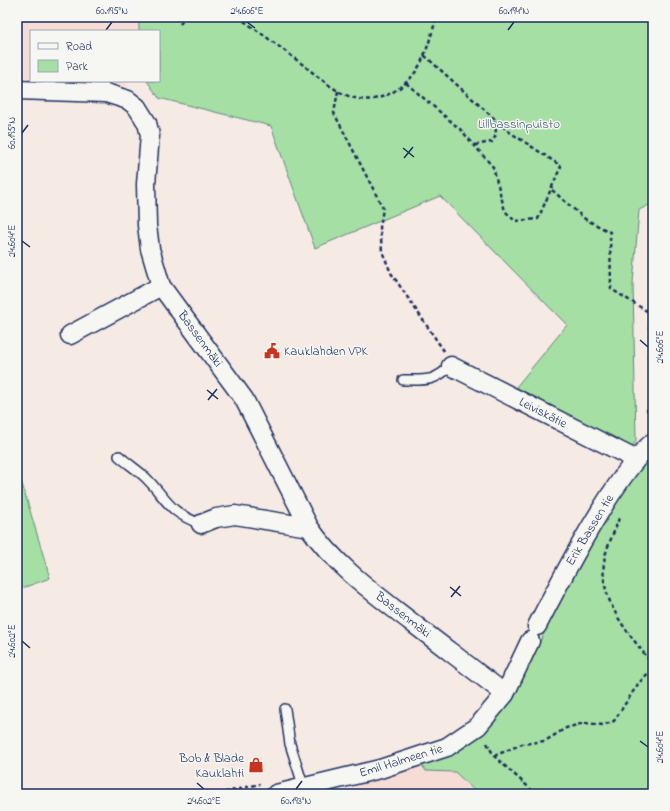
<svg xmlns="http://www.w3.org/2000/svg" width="670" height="811" font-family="'Indie Flower',sans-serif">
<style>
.built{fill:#f6dcd5}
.green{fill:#a5dfa4;stroke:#608781}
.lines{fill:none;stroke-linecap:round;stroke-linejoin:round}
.service-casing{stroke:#1b2f5e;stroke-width:12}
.minor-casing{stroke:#1b2f5e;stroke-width:21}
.path{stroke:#1b2f5e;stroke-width:2.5;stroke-dasharray:4 3;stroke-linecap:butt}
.service{stroke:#f6f6f2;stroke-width:9}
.minor{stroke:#f6f6f2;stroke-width:18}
.ticks{fill:none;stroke:#1b2f5e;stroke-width:1.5}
.labels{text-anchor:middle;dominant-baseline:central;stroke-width:3;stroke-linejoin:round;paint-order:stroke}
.park-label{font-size:13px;fill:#3e5b70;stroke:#f6f6f2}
.street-label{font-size:13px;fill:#1b2f5e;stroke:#f6f6f2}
.poi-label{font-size:13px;fill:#1b2f5e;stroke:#f6f6f2;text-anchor:start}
.neatline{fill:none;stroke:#1b2f5e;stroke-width:1.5}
.ticks-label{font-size:10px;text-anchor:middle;fill:#1b2f5e}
</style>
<rect width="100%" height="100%" fill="#f6eae5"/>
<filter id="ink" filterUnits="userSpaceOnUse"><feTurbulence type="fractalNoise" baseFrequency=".025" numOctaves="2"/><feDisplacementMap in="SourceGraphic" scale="8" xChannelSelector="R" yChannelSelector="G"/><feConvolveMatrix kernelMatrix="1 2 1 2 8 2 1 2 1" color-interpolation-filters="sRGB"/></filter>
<g filter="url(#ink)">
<path class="built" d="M17,17h122v14h-108v49h-14z
M41,81h88l-3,5z
M421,764l5,7 29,1 23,22h-143z"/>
<path class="green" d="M139,17h514v188h-4l-10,5 -6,73 3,158 -5,7 -115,-61 51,-62 -127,-129 -125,52 -44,-122 -112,-28 -12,-17h12v-50h-20z
M653,453v341h-175l-23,-22 -29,-1 -5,-7 65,-36 31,-38 78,-164 43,-60z
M17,467l33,111 -33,12z"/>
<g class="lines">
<defs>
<path id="service" d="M403,380c24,0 30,2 48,-14
M119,456c8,7 17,13 25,20 24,23 22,35 57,48
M285,709l5,35 14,44"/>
<path id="minor" d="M17,90l89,3 22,7 9,7 10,16 3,12 -4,49 1,41 3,24 11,37 83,113 65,128c26,38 65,66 101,94 31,24 63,48 95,73
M70,335l91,-49
M451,366l184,93
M201,524l15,-6 19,-3 74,12
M537,626c23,-45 46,-89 74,-132 13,-19 25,-37 42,-52
M276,794l104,-25 67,-22 31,-21 27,-32 25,-53"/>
</defs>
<use href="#service" class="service-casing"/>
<use href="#minor" class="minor-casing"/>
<path class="path" d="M238,17c22,15 43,31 64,47 17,13 35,31 57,35 22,4 48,-12 59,-31 9,-15 13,-34 19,-51
M180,24l5,-7
M406,83l55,47 32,37 12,44 10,10 23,-2 23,-53 -53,-35 -84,-76
M338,91l-4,22 49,95 -3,20 2,23 9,22 53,78
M475,145l17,-3 4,-7 -1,-16
M552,190l33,29 25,13 1,57 39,24
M648,327l5,1
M647,356h6
M646,410l7,1
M619,518c-4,13 -11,26 -14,38 -9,44 24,77 48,109
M487,743l7,13 42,38
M494,756l28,-12 23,-3 21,-13 18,-5 19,2 11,-4 24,-37 15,-16
M218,794l42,-10"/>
<use href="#service" class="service"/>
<use href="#minor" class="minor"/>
</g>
</g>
<path class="ticks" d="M247,22l8,6M106,30l6,-8M508,30l6,-8M22,133l6,-8M403,148l11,9M404,158l9,-11M22,241l8,6M640,340l8,7M207,390l11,9M208,400l9,-11M450,587l11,9M451,597l9,-11M22,641l8,7M640,741l8,6M197,783l7,6M296,789l6,-8"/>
<defs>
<symbol id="civic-bare" viewBox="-9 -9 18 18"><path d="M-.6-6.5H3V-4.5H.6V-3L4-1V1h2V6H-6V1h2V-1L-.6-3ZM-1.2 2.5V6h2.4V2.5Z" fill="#c8321e" stroke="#f6f6f2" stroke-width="2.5" paint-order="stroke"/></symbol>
<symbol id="shop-bare" viewBox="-9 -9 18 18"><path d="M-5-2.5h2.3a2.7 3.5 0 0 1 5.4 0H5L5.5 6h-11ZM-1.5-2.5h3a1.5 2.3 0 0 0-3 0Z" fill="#c8321e" stroke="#f6f6f2" stroke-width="2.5" paint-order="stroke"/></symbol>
</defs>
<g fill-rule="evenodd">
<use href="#civic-bare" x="261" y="340" width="22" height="22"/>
<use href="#shop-bare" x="245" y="754" width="22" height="22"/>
</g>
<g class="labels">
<g class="park-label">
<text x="519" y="124">Lillbassinpuisto</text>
</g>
<g class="street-label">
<text transform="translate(200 339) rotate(54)">Bassenmäki</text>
<text transform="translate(543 413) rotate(27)">Leiviskätie</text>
<text transform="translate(590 530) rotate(-59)">Erik Bassen tie</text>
<text transform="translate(403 615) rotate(38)">Bassenmäki</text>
<text transform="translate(401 761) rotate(-17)">Emil Halmeen tie</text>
</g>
<g class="poi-label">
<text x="284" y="351">Kauklahden VPK</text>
<text x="244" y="758" text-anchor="end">Bob &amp; Blade<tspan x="244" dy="15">Kauklahti</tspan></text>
</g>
</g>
<rect width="670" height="811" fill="none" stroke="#f6f6f2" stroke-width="44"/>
<rect x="30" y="30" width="130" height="52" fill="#f6f6f2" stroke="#9ea6b7"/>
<rect x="38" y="43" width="20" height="6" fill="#f6f6f2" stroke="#9ea6b7"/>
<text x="66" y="50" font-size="12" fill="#1b2f5e">Road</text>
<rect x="38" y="60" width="20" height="12" fill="#a5dfa4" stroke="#9ea6b7"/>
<text x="66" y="70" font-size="12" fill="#1b2f5e">Park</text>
<rect x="22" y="22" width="626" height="767" class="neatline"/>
<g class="ticks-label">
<text x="112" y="14">60.195°N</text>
<text x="247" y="14">24.606°E</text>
<text x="514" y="14">60.194°N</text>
<text transform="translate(11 133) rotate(-90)" y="4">60.195°N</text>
<text transform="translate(11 241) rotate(-90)" y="4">24.604°E</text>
<text transform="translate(659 347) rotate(-90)" y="4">24.606°E</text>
<text transform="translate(11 641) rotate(-90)" y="4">24.602°E</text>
<text transform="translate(659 747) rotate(-90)" y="4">24.604°E</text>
<text x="204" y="804">24.602°E</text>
<text x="296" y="804">60.193°N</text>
</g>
</svg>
